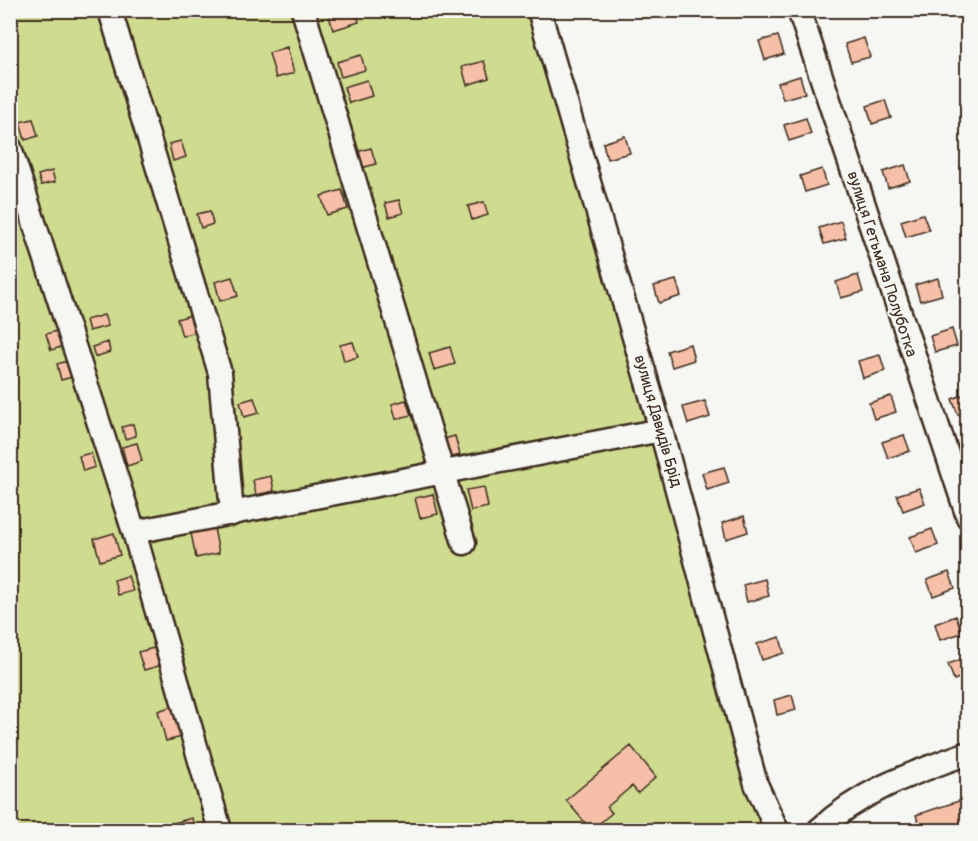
<svg xmlns="http://www.w3.org/2000/svg" width="978" height="841" font-family="Pangolin,sans-serif">
<style>
.green{fill:#cfdc8f;stroke:#858356;stroke-width:1.5}
.building{fill:#f5c0a7;stroke:#3b2a1e;stroke-width:1.5}
.lines{fill:none;stroke-linecap:round;stroke-linejoin:round}
.minor-casing{stroke:#3b2a1e;stroke-width:27}
.minor{stroke:#f6f6f2;stroke-width:22}
.labels{text-anchor:middle;dominant-baseline:central;stroke-width:4.5;stroke-linejoin:round;paint-order:stroke}
.street-label{font-size:16px;fill:#3b2a1e;stroke:#f6f6f2}
</style>
<rect width="100%" height="100%" fill="#f6f6f2"/>
<filter id="ink" filterUnits="userSpaceOnUse"><feTurbulence type="fractalNoise" baseFrequency=".0167" numOctaves="2"/><feDisplacementMap in="SourceGraphic" scale="12" xChannelSelector="R" yChannelSelector="G"/><feConvolveMatrix kernelMatrix="1 2 1 2 8 2 1 2 1" color-interpolation-filters="sRGB"/></filter>
<g filter="url(#ink)">
<path class="green" d="M10,11h526l241,819h-766z"/>
<path class="building" d="M356,10l3,12 -26,8 -5,-18z
M465,10h20v3l-17,5z
M778,36l6,18 -19,6 -6,-19z
M864,38l6,19 -19,5 -6,-18z
M287,47l7,26 -18,5 -7,-25z
M361,55l4,15 -24,7 -4,-15z
M484,61l5,17 -22,7 -5,-18z
M800,76l5,17 -22,6 -5,-16z
M367,80l5,16 -23,7 -5,-16z
M885,100l6,18 -19,6 -5,-18z
M806,118l5,16 -22,7 -5,-16z
M33,119l5,17 -13,4 -5,-18z
M625,136l5,17 -23,6 -4,-16z
M181,141l5,16 -13,4 -4,-17z
M371,148l5,16 -15,4 -5,-16z
M905,165l5,16 -22,7 -5,-16z
M822,169l5,16 -22,7 -5,-16z
M52,171l3,11 -14,3 -3,-10z
M342,190l6,19 -21,6 -6,-19z
M399,200l4,13 -14,4 -4,-14z
M484,202l4,13 -16,5 -4,-14z
M210,211l3,13 -12,4 -4,-14z
M923,214l6,16 -23,7 -5,-16z
M841,221l5,17 -22,6 -5,-16z
M858,275l5,17 -22,6 -5,-16z
M232,277l6,19 -18,5 -5,-19z
M938,278l4,17 -22,6 -5,-16z
M676,280l5,16 -22,7 -5,-17z
M104,315l4,11 -19,5 -3,-11z
M191,315l5,17 -14,4 -5,-17z
M64,329l4,16 -17,5 -5,-16z
M952,329l5,17 -22,6 -5,-16z
M108,342l2,10 -15,5 -3,-10z
M353,342l5,15 -14,4 -4,-16z
M690,344l4,16 -22,7 -5,-16z
M450,347l5,17 -21,6 -5,-17z
M880,355l5,16 -22,7 -5,-17z
M71,360l5,16 -15,4 -4,-16z
M968,393v19l-10,3 -6,-16z
M891,396l5,16 -22,7 -5,-16z
M254,398l5,15 -15,4 -4,-15z
M406,400l5,15 -15,4 -4,-15z
M705,401l5,16 -22,7 -5,-17z
M133,424l3,12 -11,3 -3,-12z
M904,435l6,16 -22,7 -6,-16z
M455,436l5,19 -14,4 -6,-19z
M137,443l5,18 -15,5 -5,-19z
M91,453l4,14 -12,4 -4,-15z
M724,467l5,16 -22,7 -5,-17z
M271,476l3,15 -18,4 -3,-15z
M484,487l4,20 -17,4 -5,-21z
M919,488l6,15 -22,8 -6,-16z
M433,494l5,20 -18,4 -5,-20z
M744,516l4,16 -22,7 -4,-16z
M214,528l5,25 -23,5 -5,-25z
M932,529l6,16 -22,8 -6,-16z
M114,533l6,22 -20,6 -6,-22z
M949,572l6,16 -22,8 -6,-16z
M128,576l5,15 -15,4 -4,-15z
M765,579l4,17 -22,6 -4,-17z
M956,616l6,17 -22,7 -5,-16z
M780,637l4,16 -22,7 -5,-16z
M154,648l5,18 -15,4 -6,-18z
M968,657v18l-14,5 -6,-16z
M792,695l4,15 -19,5 -3,-15z
M173,706l9,31 -16,4 -8,-30z
M631,746l25,31 -18,16 -6,-7 -25,21 5,6 -21,17 -25,-30z
M968,798v32h-47l-5,-15z
M192,818l3,12h-23l-2,-6z"/>
<g class="lines">
<defs>
<path id="minor" d="M303,10l161,533
M539,10l122,420 95,354 21,46
M799,10l169,507
M112,17l108,356 12,141
M10,148l124,384 86,298
M134,532l527,-102
M819,830c43,-40 94,-57 149,-77"/>
</defs>
<use href="#minor" class="minor-casing"/>
<use href="#minor" class="minor"/>
</g>
</g>
<g class="labels">
<g class="street-label">
<text transform="translate(882 264) rotate(72)">вулиця Гетьмана Полуботка</text>
<text transform="translate(658 421) rotate(74)">вулиця Давидів Брід</text>
</g>
</g>
<rect width="978" height="841" fill="none" stroke="#f6f6f2" stroke-width="36"/>
<rect x="18" y="18" width="942" height="805" fill="none" stroke="#3b2a1e" stroke-width="2" filter="url(#ink)"/>
</svg>
